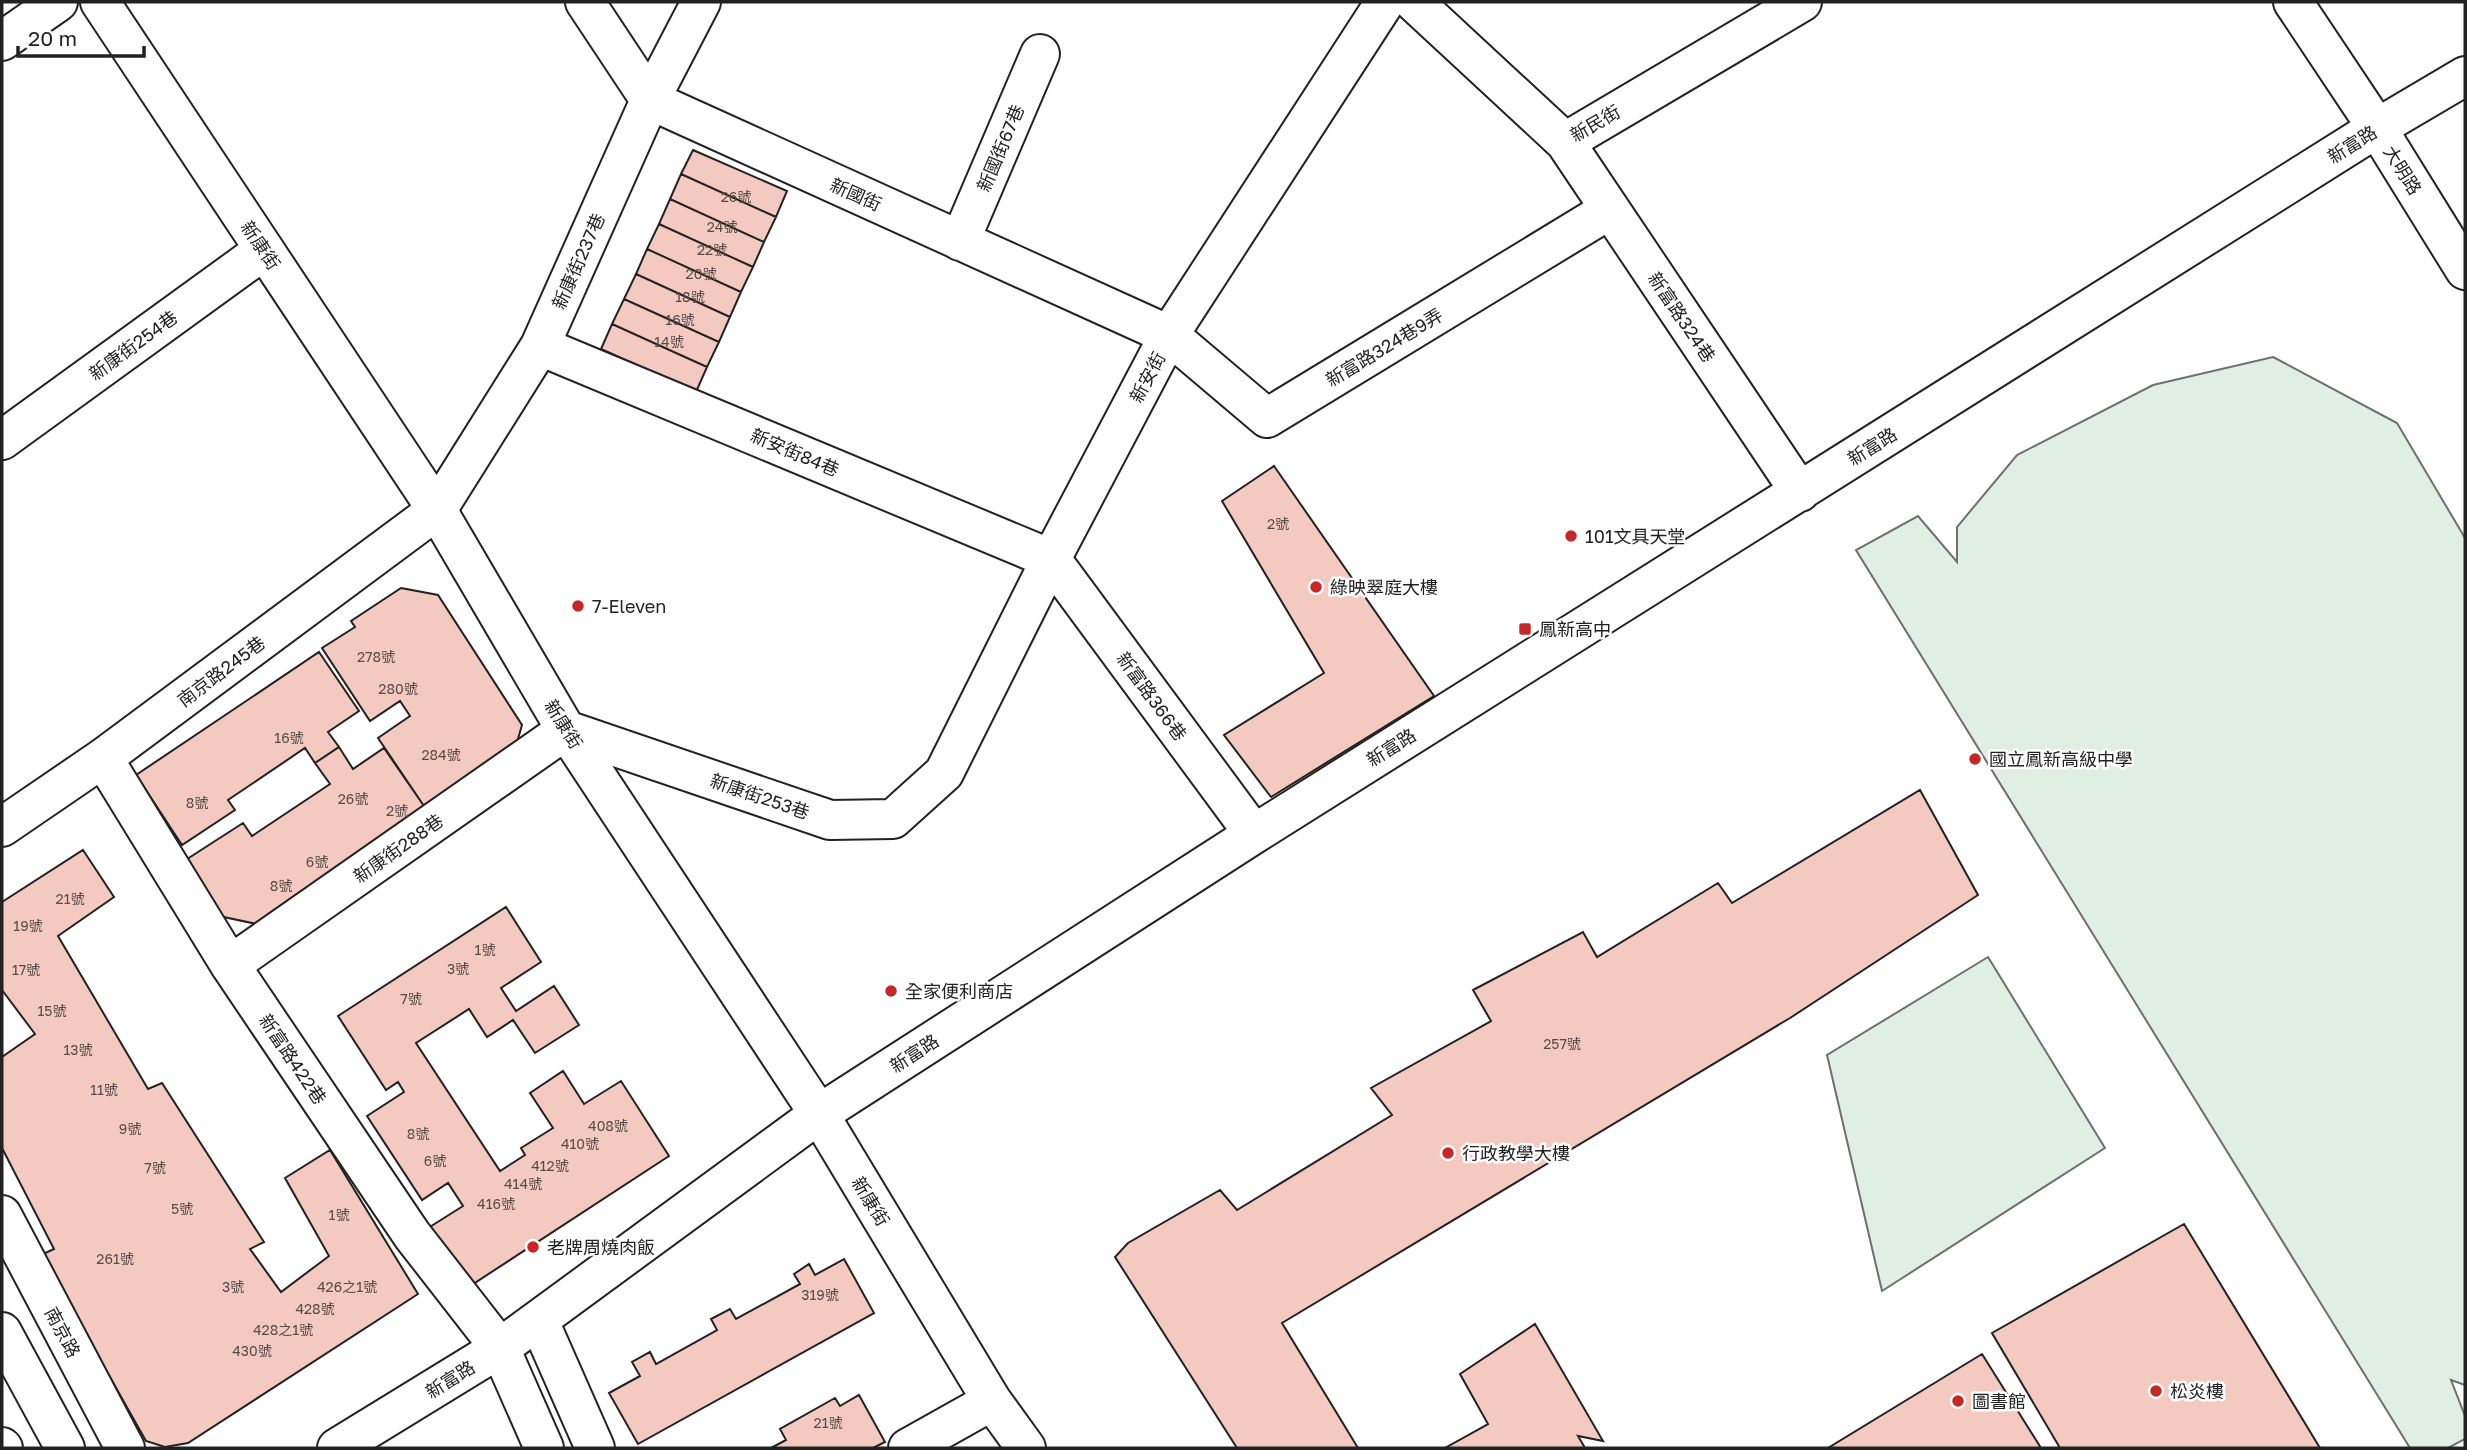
<svg xmlns="http://www.w3.org/2000/svg" width="2467" height="1450" font-family="'Golos Text','Noto Sans TC',sans-serif">
<style>
.green{fill:#e0efe3;stroke:#6f6f6f;stroke-width:2}
.building{fill:#f3c9c0;stroke:#222;stroke-width:2}
.lines{fill:none;stroke-linecap:round;stroke-linejoin:round}
.minor-casing{stroke:#222;stroke-width:42}
.minor{stroke:#fff;stroke-width:38}
.poi-dot{fill:#c62828;stroke:#fff;stroke-width:2.5}
.labels{text-anchor:middle;dominant-baseline:central;stroke-width:5;stroke-linejoin:round;paint-order:stroke}
.number-label{font-size:14px;fill:#564c4a}
.street-label{font-size:18px;fill:#222;stroke:#fff}
.poi-label{font-size:18px;fill:#222;stroke:#fff;text-anchor:start}
</style>
<rect width="100%" height="100%" fill="#fff"/>
<path class="green" d="M2273,357l124,66 68,115v847l-14,-5 14,36v23l-17,9h-38l-554,-898 62,-34 39,46v-35l60,-72 136,-70z
M1988,957l117,191 -223,143 -55,-236z"/>
<path class="building" d="M693,150l94,41 -11,26 -95,-43z
M681,174l95,43 -12,25 -94,-43z
M670,199l94,43 -11,25 -94,-43z
M659,224l94,43 -12,25 -94,-43z
M647,249l94,43 -11,25 -94,-43z
M636,274l94,43 -11,25 -95,-43z
M624,299l95,43 -12,25 -95,-43z
M612,324l95,43 -11,25 -95,-43z
M1274,466l160,230 -163,101 -47,-62 100,-62 -102,-172z
M401,588l37,7 84,130 -10,35 -86,49 -48,-71 32,-22 -10,-15 -30,20 -48,-73 33,-21 -4,-6z
M319,652l40,59 -31,21 11,15 -24,16 -10,-15 -77,52 7,10 -53,35 -46,-70z
M339,747l14,22 31,-21 42,61 -160,117 -47,-10 -38,-53 62,-40 9,13 78,-52 -15,-21z
M1920,790l58,105 -188,123 -508,305 76,125h-121l-122,-191 13,-14 92,-53 17,20 155,-95 -21,-27 120,-67 -18,-31 110,-58 14,25 121,-74 14,20z
M83,850l31,47 -56,39 90,153 14,-6 102,159 -14,7 31,43 48,-36 -44,-78 45,-28 88,144 -230,149 -23,4 -19,-6 -105,-186 13,-6 -52,-101v-91l33,-23 -33,-44v-88z
M506,907l35,55 -40,26 15,23 38,-25 25,39 -44,28 -22,-33 -26,17 -18,-28 -53,34 84,128 25,-16 -4,-7 32,-20 -23,-35 33,-22 21,33 37,-23 48,75 -205,134 -39,-60 38,-24 -15,-23 -26,17 -55,-84 37,-24 -6,-10 -12,8 -48,-74z
M2184,1224l136,224h-260l-68,-115z
M844,1259l30,54 -236,131 -29,-51 31,-17 -8,-14 18,-10 6,12 61,-34 -6,-11 19,-10 6,10 64,-35 -6,-10 15,-10 6,11z
M1535,1324l68,117 -25,-5 7,12h-140l43,-24 -28,-50z
M1982,1354l59,94h-213z
M859,1395l26,47 -12,6h-102l15,-8 -6,-11 55,-31 5,8z"/>
<g class="lines">
<defs>
<path id="minor" d="M100,2l337,508 129,220 253,384 173,287 34,47
M585,2l65,98 519,235 98,83 342,-208
M1414,2l151,140 237,-140
M2293,2l84,126 88,142
M2,41l56,-39
M1565,142l235,350
M960,241l80,-187
M540,346l511,213 203,275
M2,440l262,-190
M103,758l127,207 182,270 88,113 44,100
M2,827l101,-69 334,-248 103,-164 110,-246 51,-98
M230,965l336,-235 264,90 63,-1 51,-46 107,-214 118,-224 216,-333
M2,1215l123,233
M539,1321l56,127
M2,1332l63,116
M2,1447l1,1
M337,1448l163,-100 319,-234 435,-280 1123,-706 88,-52
M908,1448l84,-47"/>
</defs>
<use href="#minor" class="minor-casing"/>
<use href="#minor" class="minor"/>
</g>
<g class="poi-dot">
<circle cx="1571" cy="536" r="7"/>
<circle cx="1316" cy="587" r="7"/>
<circle cx="578" cy="606" r="7"/>
<rect x="1518" y="622" width="14" height="14" rx="3.5"/>
<circle cx="1975" cy="759" r="7"/>
<circle cx="891" cy="991" r="7"/>
<circle cx="1448" cy="1153" r="7"/>
<circle cx="533" cy="1247" r="7"/>
<circle cx="2156" cy="1391" r="7"/>
<circle cx="1958" cy="1401" r="7"/>
</g>
<g class="labels">
<g class="number-label">
<text x="736" y="196">26號</text>
<text x="722" y="226">24號</text>
<text x="712" y="249">22號</text>
<text x="701" y="273">20號</text>
<text x="690" y="296">18號</text>
<text x="680" y="319">16號</text>
<text x="669" y="341">14號</text>
<text x="1278" y="523">2號</text>
<text x="376" y="656">278號</text>
<text x="398" y="688">280號</text>
<text x="289" y="737">16號</text>
<text x="441" y="754">284號</text>
<text x="353" y="798">26號</text>
<text x="197" y="802">8號</text>
<text x="397" y="810">2號</text>
<text x="317" y="861">6號</text>
<text x="281" y="885">8號</text>
<text x="70" y="898">21號</text>
<text x="28" y="925">19號</text>
<text x="485" y="949">1號</text>
<text x="458" y="968">3號</text>
<text x="26" y="969">17號</text>
<text x="411" y="998">7號</text>
<text x="52" y="1010">15號</text>
<text x="1562" y="1043">257號</text>
<text x="78" y="1049">13號</text>
<text x="104" y="1089">11號</text>
<text x="608" y="1125">408號</text>
<text x="130" y="1128">9號</text>
<text x="418" y="1133">8號</text>
<text x="580" y="1143">410號</text>
<text x="435" y="1160">6號</text>
<text x="550" y="1165">412號</text>
<text x="155" y="1167">7號</text>
<text x="523" y="1183">414號</text>
<text x="496" y="1203">416號</text>
<text x="182" y="1208">5號</text>
<text x="339" y="1214">1號</text>
<text x="115" y="1258">261號</text>
<text x="233" y="1286">3號</text>
<text x="347" y="1286">426之1號</text>
<text x="820" y="1294">319號</text>
<text x="315" y="1308">428號</text>
<text x="283" y="1329">428之1號</text>
<text x="252" y="1350">430號</text>
<text x="828" y="1422">21號</text>
</g>
<g class="street-label">
<text transform="translate(1595 123) rotate(-30)">新民街</text>
<text transform="translate(2352 144) rotate(-32)">新富路</text>
<text transform="translate(1000 148) rotate(-67)">新國街67巷</text>
<text transform="translate(2403 170) rotate(58)">大明路</text>
<text transform="translate(856 194) rotate(24)">新國街</text>
<text transform="translate(261 245) rotate(56)">新康街</text>
<text transform="translate(578 261) rotate(-66)">新康街237巷</text>
<text transform="translate(1682 317) rotate(56)">新富路324巷</text>
<text transform="translate(133 345) rotate(-36)">新康街254巷</text>
<text transform="translate(1384 347) rotate(-31)">新富路324巷9弄</text>
<text transform="translate(1147 377) rotate(-62)">新安街</text>
<text transform="translate(1872 446) rotate(-32)">新富路</text>
<text transform="translate(795 452) rotate(23)">新安街84巷</text>
<text transform="translate(221 671) rotate(-37)">南京路245巷</text>
<text transform="translate(1152 696) rotate(54)">新富路366巷</text>
<text transform="translate(564 724) rotate(58)">新康街</text>
<text transform="translate(1391 747) rotate(-32)">新富路</text>
<text transform="translate(760 796) rotate(19)">新康街253巷</text>
<text transform="translate(398 848) rotate(-35)">新康街288巷</text>
<text transform="translate(914 1053) rotate(-33)">新富路</text>
<text transform="translate(293 1059) rotate(56)">新富路422巷</text>
<text transform="translate(871 1201) rotate(59)">新康街</text>
<text transform="translate(63 1332) rotate(62)">南京路</text>
<text transform="translate(450 1379) rotate(-32)">新富路</text>
</g>
<g class="poi-label">
<text x="1585" y="536">101文具天堂</text>
<text x="1330" y="587">綠映翠庭大樓</text>
<text x="592" y="606">7-Eleven</text>
<text x="1539" y="629">鳳新高中</text>
<text x="1989" y="759">國立鳳新高級中學</text>
<text x="905" y="991">全家便利商店</text>
<text x="1462" y="1153">行政教學大樓</text>
<text x="547" y="1247">老牌周燒肉飯</text>
<text x="2170" y="1391">松炎樓</text>
<text x="1972" y="1401">圖書館</text>
</g>
</g>
<rect width="2467" height="1450" fill="none" stroke="#222222" stroke-width="7"/>
<path d="M18 46v10h126v-10" fill="none" stroke="#222222" stroke-width="3.5"/>
<text x="28" y="46" font-size="21" fill="#222222" stroke="#ffffff" stroke-width="5" paint-order="stroke">20 m</text>
</svg>
